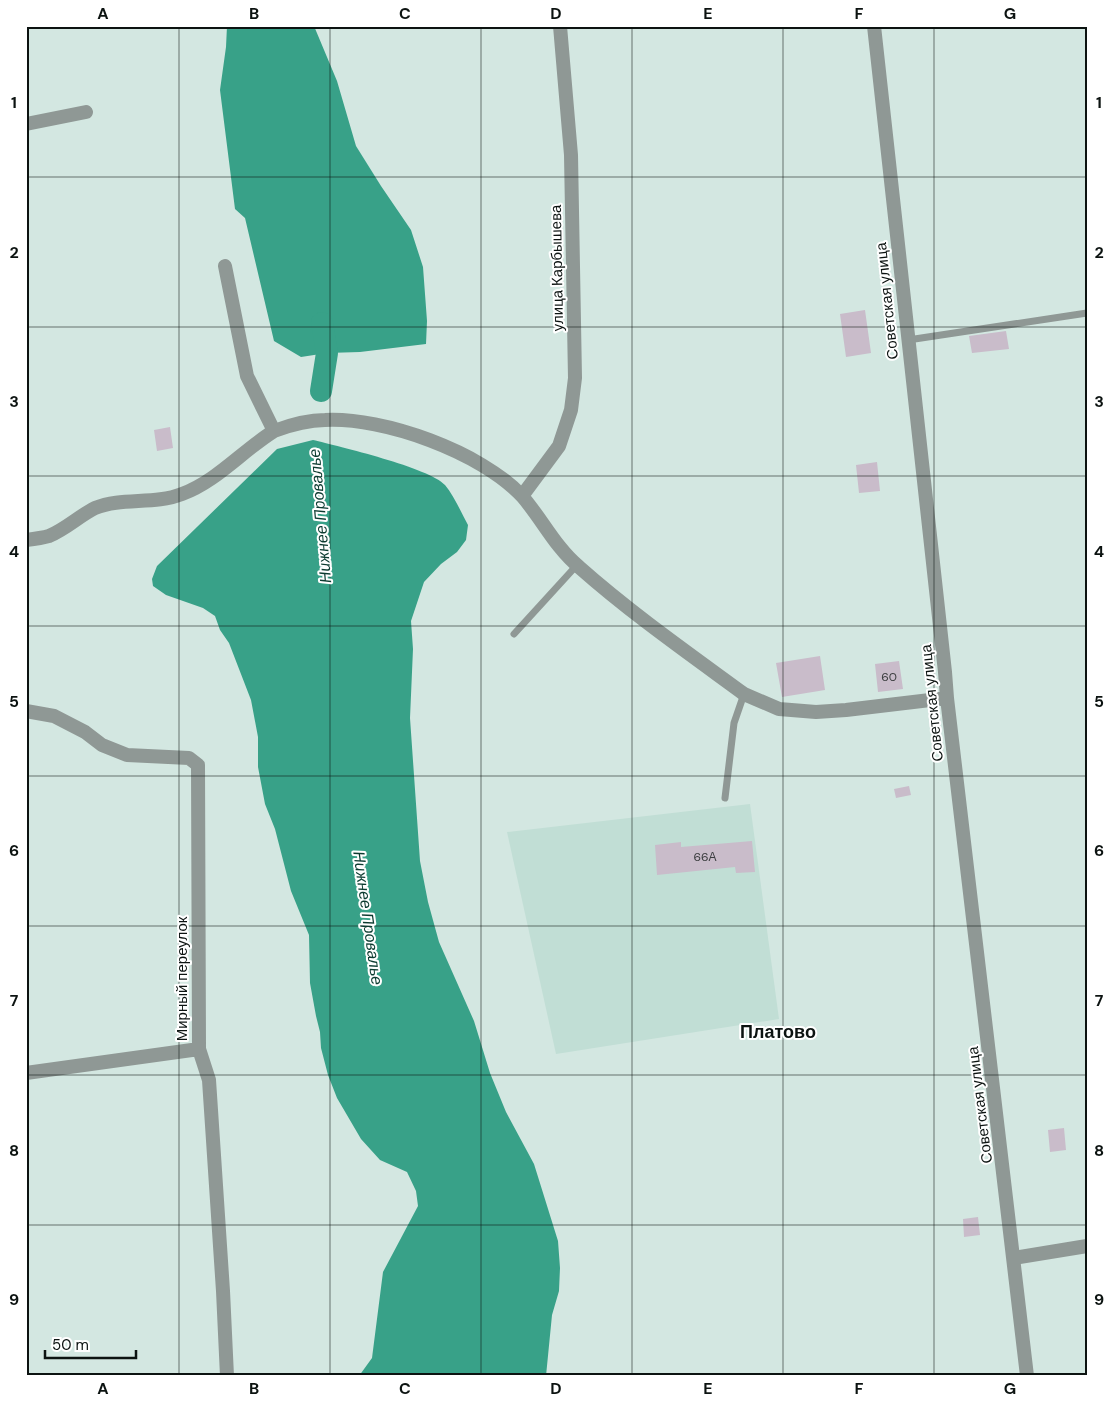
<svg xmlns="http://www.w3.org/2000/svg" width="1113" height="1402" font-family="'DM Sans',sans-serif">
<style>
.built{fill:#c1ded5}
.water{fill:#38a188}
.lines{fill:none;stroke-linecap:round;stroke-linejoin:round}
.river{stroke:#38a188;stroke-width:22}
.building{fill:#c9bcca}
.service{stroke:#8f9895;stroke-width:7}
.minor{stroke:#8f9895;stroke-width:14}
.grid{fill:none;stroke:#0c1311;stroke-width:1;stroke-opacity:0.55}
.labels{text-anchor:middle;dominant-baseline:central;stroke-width:4;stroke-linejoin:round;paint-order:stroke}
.number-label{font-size:12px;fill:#3b3d3f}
.street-label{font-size:15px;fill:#0c1311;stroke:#fff}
.water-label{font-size:16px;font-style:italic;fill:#0c3b30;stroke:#fff}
.quarter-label{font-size:18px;font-weight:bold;fill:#0c1311;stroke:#fff}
.neatline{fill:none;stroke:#0c1311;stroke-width:2}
.grid-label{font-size:16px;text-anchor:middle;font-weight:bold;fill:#0c1311}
</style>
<rect width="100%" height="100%" fill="#d3e7e1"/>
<path class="built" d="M750,804l29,215 -223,35 -49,-222z"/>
<path class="water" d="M227,26h87l23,55 19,65 25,40 30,44 12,37 4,54 -1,23 -66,8 -33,1 -26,4 -27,-16 -29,-123 -10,-9 -15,-119 6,-43z
M313,440c25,6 117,28 132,45 9,11 16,27 23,40l-2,15 -9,12 -16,12 -17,18 -13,39 2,28 -3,69 10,143 8,41 11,40 35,79 16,52 16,39 28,52 24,77 2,27 -1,23 -7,24 -6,61h-187l13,-18 11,-86 35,-66 -2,-15 -9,-19 -27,-12 -19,-21 -24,-41 -9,-23 -7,-27 -1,-16 -4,-16 -6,-33 -1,-48 -18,-44 -16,-62 -10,-25 -7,-37v-30l-7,-37 -22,-57 -9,-13 -5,-14 -12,-8 -37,-13 -13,-9 -1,-7 5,-13 120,-117z"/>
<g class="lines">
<path class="river" d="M321,391l6,-38 -5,-30"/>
</g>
<path class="building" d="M865,310l6,43 -25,4 -6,-43z
M1006,331l3,18 -37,4 -3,-17z
M170,427l3,21 -16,3 -3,-21z
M877,462l3,29 -21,2 -3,-28z
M820,656l5,34 -43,7 -6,-34z
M899,661l4,28 -25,3 -3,-28z
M909,786l2,9 -15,3 -2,-9z
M752,841l3,31 -19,1 -1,-6 -78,8 -2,-30 26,-3v5z
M1064,1128l2,22 -16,2 -2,-22z
M978,1217l2,18 -16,2 -1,-18z"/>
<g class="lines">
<path class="service" d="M908,340l179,-27
M514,634l63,-69
M725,798l9,-75 10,-29"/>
<path class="minor" d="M874,26l71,646 2,26 80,678
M26,124l60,-12
M274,431c16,-6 33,-11 51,-11 59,-3 156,32 197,76 20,23 33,51 57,71 52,46 109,86 165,127l35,15 37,3 30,-2 101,-12
M522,496l37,-50 12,-36 4,-32 -4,-223 -11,-129
M26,540c8,-1 16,-2 23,-4 17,-7 30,-20 46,-28 27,-11 59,-3 87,-14 35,-13 60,-43 92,-63l-27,-55 -22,-110
M26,711l28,5 31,16 17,13 25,10 62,3 9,7 1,284 10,31 14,211 4,85
M26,1073l173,-24
M1014,1258l73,-12"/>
</g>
<path class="grid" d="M179,26v1350M330,26v1350M481,26v1350M632,26v1350M783,26v1350M934,26v1350M26,177h1061M26,327h1061M26,476h1061M26,626h1061M26,776h1061M26,926h1061M26,1075h1061M26,1225h1061"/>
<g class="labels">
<g class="number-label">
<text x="889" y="677">60</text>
<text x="705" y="857">66А</text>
</g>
<g class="street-label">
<text transform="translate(557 268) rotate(-91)">улица Карбышева</text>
<text transform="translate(887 301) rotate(-96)">Советская улица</text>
<text transform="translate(932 703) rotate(-96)">Советская улица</text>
<text transform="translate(182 979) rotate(-90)">Мирный переулок</text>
<text transform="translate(980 1105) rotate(-97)">Советская улица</text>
</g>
<g class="water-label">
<text transform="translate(320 516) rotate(-95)">Нижнее Провалье</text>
<text transform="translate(368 918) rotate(82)">Нижнее Провалье</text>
</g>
<g class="quarter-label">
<text x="778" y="1032">Платово</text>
</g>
</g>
<rect width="1113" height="1402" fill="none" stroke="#ffffff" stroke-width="55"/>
<path d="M45 1350v8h91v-8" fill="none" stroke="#0c1311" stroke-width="2.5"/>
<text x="52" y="1350" font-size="15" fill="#0c1311" stroke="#ffffff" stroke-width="4" paint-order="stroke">50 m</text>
<rect x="28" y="28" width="1058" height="1346" class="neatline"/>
<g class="grid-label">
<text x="103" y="19">A</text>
<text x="254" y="19">B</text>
<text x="405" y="19">C</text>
<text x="556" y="19">D</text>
<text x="708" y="19">E</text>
<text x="859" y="19">F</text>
<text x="1010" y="19">G</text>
<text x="14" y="108">1</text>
<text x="1099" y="108">1</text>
<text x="14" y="258">2</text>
<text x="1099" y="258">2</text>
<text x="14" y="407">3</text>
<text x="1099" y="407">3</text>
<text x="14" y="557">4</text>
<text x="1099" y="557">4</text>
<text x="14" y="707">5</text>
<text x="1099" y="707">5</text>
<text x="14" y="856">6</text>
<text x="1099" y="856">6</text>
<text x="14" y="1006">7</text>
<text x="1099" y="1006">7</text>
<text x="14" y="1156">8</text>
<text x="1099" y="1156">8</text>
<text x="14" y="1305">9</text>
<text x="1099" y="1305">9</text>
<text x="103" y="1394">A</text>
<text x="254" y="1394">B</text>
<text x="405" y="1394">C</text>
<text x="556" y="1394">D</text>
<text x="708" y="1394">E</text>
<text x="859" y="1394">F</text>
<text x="1010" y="1394">G</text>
</g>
</svg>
